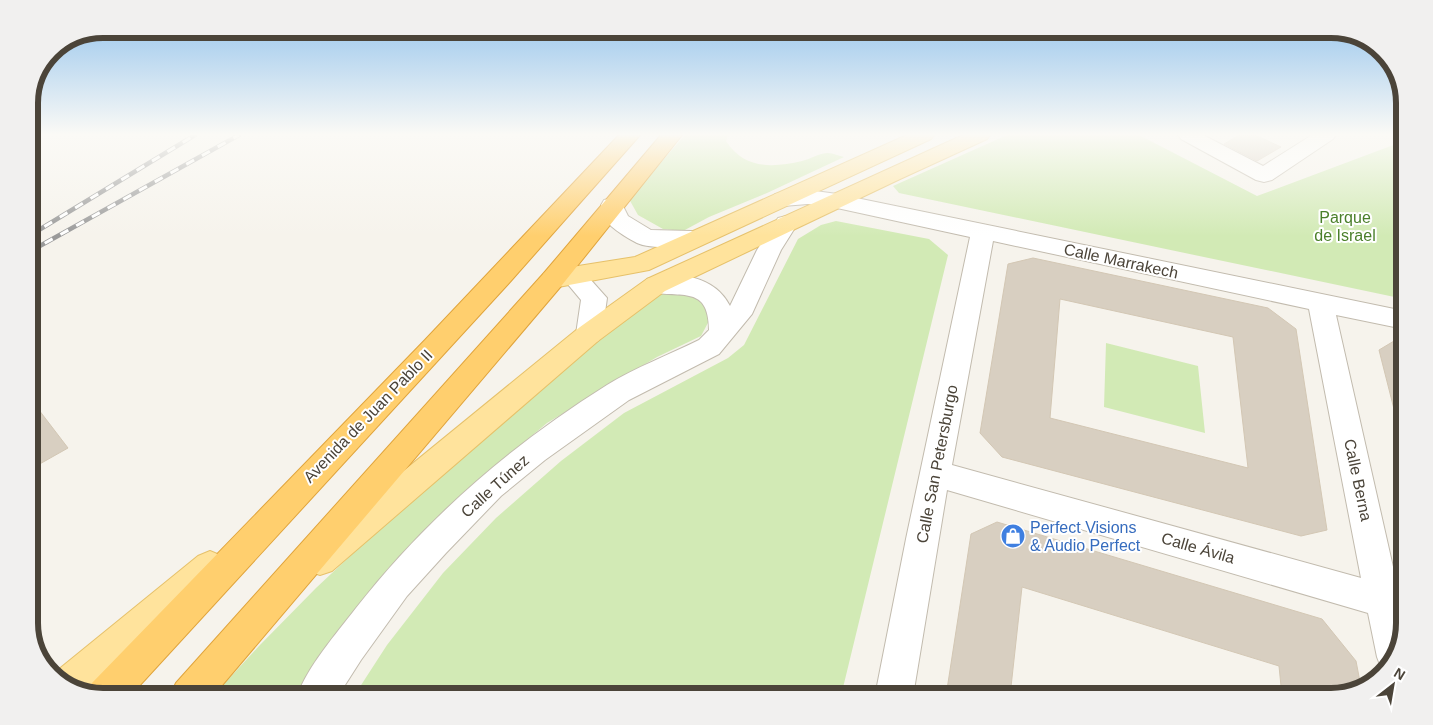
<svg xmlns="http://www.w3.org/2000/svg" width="1433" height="725" font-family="Helvetica,sans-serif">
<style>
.green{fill:#d2eab5}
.building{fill:#d8cfc1;stroke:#d3c7b4;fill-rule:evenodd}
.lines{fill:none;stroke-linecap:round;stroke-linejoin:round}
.minor-casing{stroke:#c2bbae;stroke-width:2}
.major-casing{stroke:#e6c16a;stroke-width:2}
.highway-casing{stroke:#e0a43c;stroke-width:2}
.minor{fill:#fff;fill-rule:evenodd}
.major{fill:#ffe39c;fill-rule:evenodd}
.highway{fill:#ffcf6e;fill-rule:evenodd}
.rail-casing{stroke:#9a9a9a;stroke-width:4.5}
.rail{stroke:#fff;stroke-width:3;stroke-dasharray:9;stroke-linecap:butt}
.labels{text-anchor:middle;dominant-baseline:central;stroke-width:4;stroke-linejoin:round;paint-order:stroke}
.park-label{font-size:16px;fill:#4a7f2a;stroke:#fff}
.street-label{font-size:16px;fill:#4b4439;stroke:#fff}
.shop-label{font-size:16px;fill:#366cbe;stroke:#fff;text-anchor:start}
.rim{fill:none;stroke:#4b4439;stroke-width:6}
</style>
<rect width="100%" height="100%" fill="#f6f3ec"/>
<path class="green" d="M685,135h43l-2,6c18,28 46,27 76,20 9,-2 17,-8 26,-8 5,0 11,3 16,4l-77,36 -58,24 -26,14 -20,-2 -25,-14 -9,-16z
M1007,135h132l118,61 147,-55v158l-505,-106 -6,-7z
M836,221l93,18 19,16 -107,441h-487l33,-51 56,-72 53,-55 65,-57 63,-48 104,-55 16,-13 54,-106 23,-14z
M668,291c27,4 33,1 42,28l-9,17 -44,21 -110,66 -74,62 -40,37 -86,102 -51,72h-83l46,-50 57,-58 125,-117 209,-173z
M1106,343l92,23 7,67 -101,-26z"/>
<path class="building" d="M1239,135h16l26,12 -24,14 -33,-17z
M1033,258l235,50 28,21 31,201 -26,6 -299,-79 -22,-24 28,-169zM1060,299l173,38 15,131 -198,-50z
M1404,335v81l-8,1 -17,-67z
M29,397l39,51 -39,22z
M997,522l325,97 34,42 5,26 -30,9h-49l-3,-30 -257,-79 -12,109h-64l25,-162z"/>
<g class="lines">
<defs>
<path id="minor" d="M1178,135h25l60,31 49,-31h24l-3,4 -61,41 -8,2 -8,-2 -75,-41z
M808,190l29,4 567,117v18l-68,-14 62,274 6,1c0,25 3,66 -22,80l-5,-13 -9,-44 -421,-123 -34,206h-38l31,-157 64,-302 -133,-29 -29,-4 -25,2 -8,-2 -3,-5 3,-5zM993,241l316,68 52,269 -409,-113z
M612,198l8,2 8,16 23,14 40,1 8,3 4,5 -4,5c-13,4 -49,5 -62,-1 -8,-4 -19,-11 -26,-17 -5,-5 -7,-14 -10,-21l3,-5z
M786,216l8,2 4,5 -17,27 -29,64 -33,40 -90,46 -84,60 -44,36 -55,57 -39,43 -46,64 -23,36h-41c11,-30 39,-62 59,-88 70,-89 155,-163 251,-223 29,-18 62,-30 92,-45l10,-10c0,-48 -32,-30 -62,-39l-4,-6 4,-6c30,-9 68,-3 83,27l27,-56 21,-32z
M573,267l9,3 25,28 -5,36 -4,7 -9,3 -9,-3 -4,-7 5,-34 -20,-24 3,-6z"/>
<path id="major" d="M907,135h27l-3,4 -282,131 -96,18 -9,-3 -3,-6 3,-6 9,-3 82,-13z
M963,135h27l-3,4 -87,40 -235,112 -67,50 -266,230 -12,4 -12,-4 -5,-11 5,-11 272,-222 67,-48z
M210,551l12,5 5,11 -5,11 -134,115 -18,-4 -17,-15 145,-118z"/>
<path id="highway" d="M619,135h21l-131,148 -379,413h-28l-14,-3 4,-10 333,-343z
M661,135h21l-120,150 -349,411h-43l6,-13 368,-410z"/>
</defs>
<use href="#minor" class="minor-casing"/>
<use href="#major" class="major-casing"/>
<use href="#highway" class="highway-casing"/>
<use href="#minor" class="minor"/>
<use href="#major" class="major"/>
<use href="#highway" class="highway"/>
<defs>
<path id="rail" d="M29,236l166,-101
M29,252l210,-117"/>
</defs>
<use href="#rail" class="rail-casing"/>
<use href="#rail" class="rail"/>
</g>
<linearGradient id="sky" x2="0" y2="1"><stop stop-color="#8fc1ec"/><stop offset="0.57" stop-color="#fbfaf6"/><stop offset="1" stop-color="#fbfaf6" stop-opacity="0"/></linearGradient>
<rect width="1433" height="236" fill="url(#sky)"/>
<defs>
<symbol id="shop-disc" viewBox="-11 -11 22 22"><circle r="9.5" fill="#3f7fe0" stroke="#fff"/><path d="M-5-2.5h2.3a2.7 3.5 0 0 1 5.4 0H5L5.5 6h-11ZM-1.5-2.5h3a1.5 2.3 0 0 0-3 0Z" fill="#fff"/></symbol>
</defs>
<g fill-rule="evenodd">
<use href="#shop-disc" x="999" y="522" width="28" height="28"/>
</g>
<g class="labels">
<g class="park-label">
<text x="1345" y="217">Parque<tspan x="1345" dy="18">de Israel</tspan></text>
</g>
<g class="street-label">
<text transform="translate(1121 261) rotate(12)">Calle Marrakech</text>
<text transform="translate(368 416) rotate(-46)">Avenida de Juan Pablo II</text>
<text transform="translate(937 464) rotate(-79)">Calle San Petersburgo</text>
<text transform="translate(1358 480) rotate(78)">Calle Berna</text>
<text transform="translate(495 486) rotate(-42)">Calle Túnez</text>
<text transform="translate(1198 548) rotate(16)">Calle Ávila</text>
</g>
<g class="shop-label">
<text x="1030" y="527">Perfect Visions<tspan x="1030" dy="18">&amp; Audio Perfect</tspan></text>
</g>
</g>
<path d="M0 0H1433V725H0ZM103 38H1331A65 65 0 0 1 1396 103V623A65 65 0 0 1 1331 688H103A65 65 0 0 1 38 623V103A65 65 0 0 1 103 38Z" fill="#f1f0ef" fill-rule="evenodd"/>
<path class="rim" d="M103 38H1331A65 65 0 0 1 1396 103V623A65 65 0 0 1 1331 688H103A65 65 0 0 1 38 623V103A65 65 0 0 1 103 38Z"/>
<g transform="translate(1393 685) rotate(31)" stroke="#ffffff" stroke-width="4" paint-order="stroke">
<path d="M0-4L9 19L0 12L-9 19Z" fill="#4b4439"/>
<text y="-8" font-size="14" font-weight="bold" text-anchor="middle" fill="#4b4439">N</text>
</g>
</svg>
